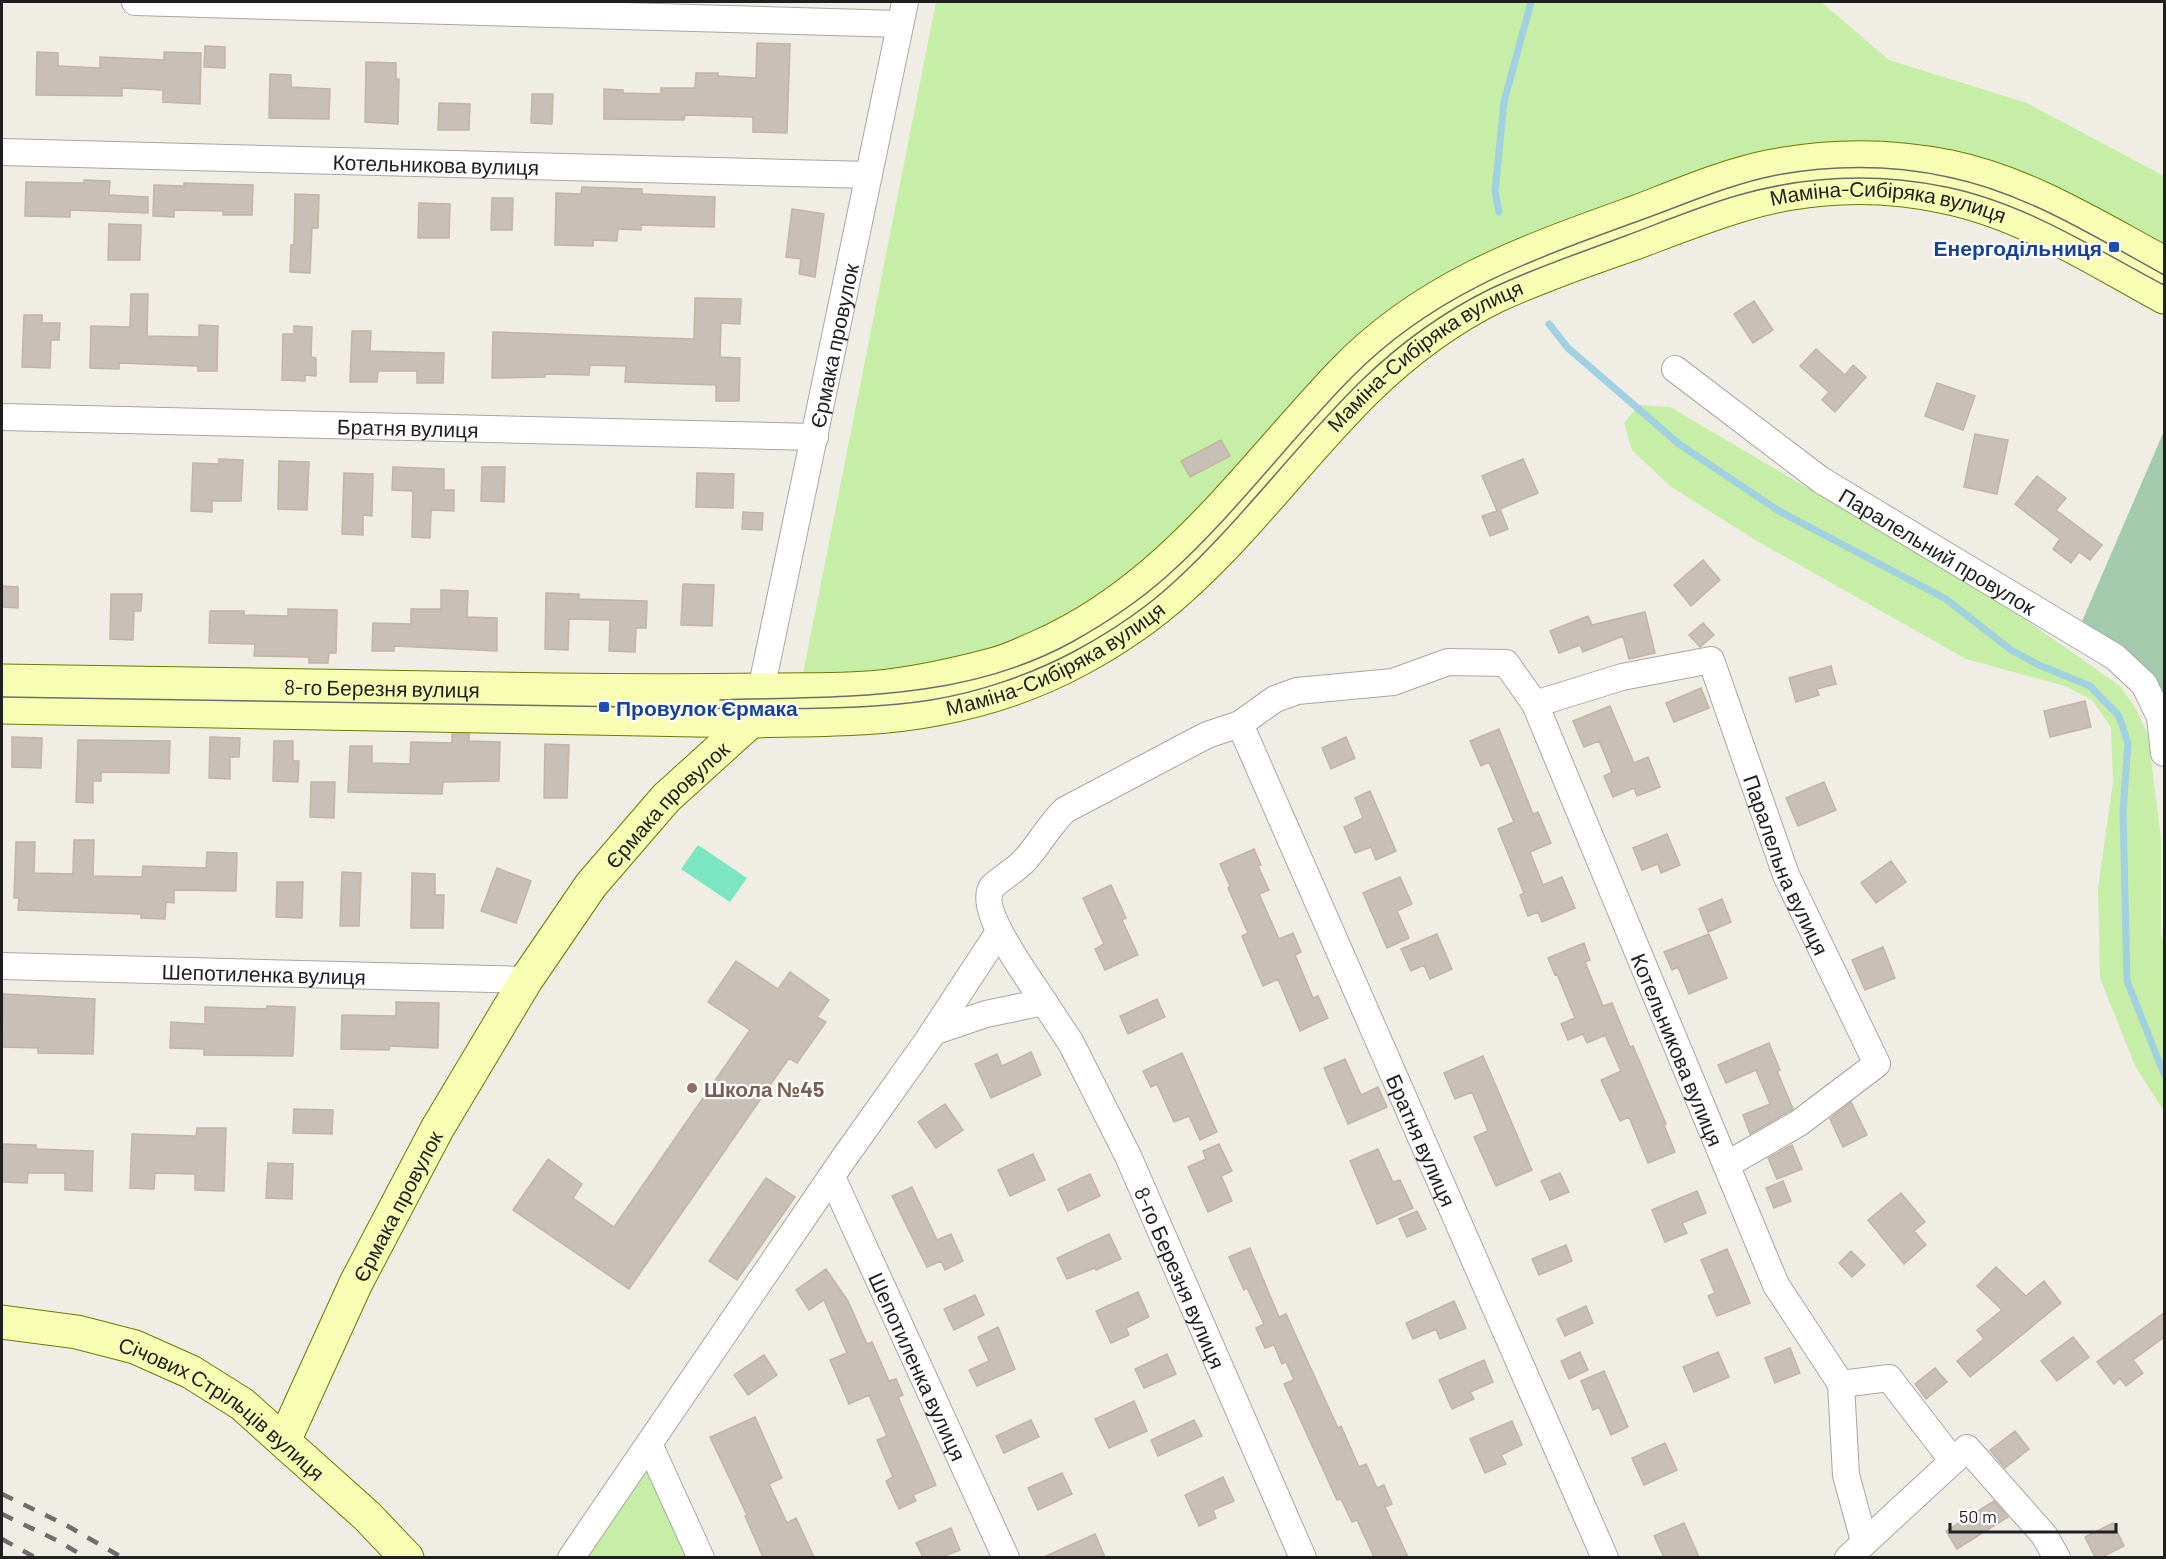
<svg xmlns="http://www.w3.org/2000/svg" width="2166" height="1559" font-family="Barlow,sans-serif">
<style>
.grass{fill:#c6eea6}
.cemetery{fill:#a3cbab}
.pitch{fill:#7ce5c1}
.lines{fill:none;stroke-linecap:round;stroke-linejoin:round}
.stream{stroke:#a1d0e1;stroke-width:7}
.building{fill:#c8bfb7;stroke:#c3b4a5;stroke-width:1.5}
.street-casing{stroke:#a6a6a6;stroke-width:28}
.secondary-casing{stroke:#697b00;stroke-width:35}
.street{stroke:#fff;stroke-width:26}
.secondary{stroke:#f7feb4;stroke-width:33}
.tram{stroke:#6d6d6d;stroke-width:1.5}
.rail{stroke:#6d6d6d;stroke-width:4.5;stroke-dasharray:12 12;stroke-linecap:butt}
.transit-dot{fill:#1a4fb4;stroke:#fff;stroke-width:2}
.education-dot{fill:#8d6e63;stroke:#fff;stroke-width:2}
.labels{text-anchor:middle;dominant-baseline:central;stroke-width:4.5;stroke-linejoin:round;paint-order:stroke}
.street-label{font-size:21px;fill:#1f1f1f;stroke:#fff}
.transit-label{font-size:21px;font-weight:bold;fill:#164399;stroke:#fff;text-anchor:end}
.education-label{font-size:21px;font-weight:bold;fill:#785e54;stroke:#fff;text-anchor:start}
</style>
<rect width="100%" height="100%" fill="#f0ede4"/>
<path class="grass" d="M936,2h885l68,58 138,43 137,73v78l-166,-83 -471,72 -330,278 -136,107 -133,43 -126,8z
M1639,405l31,2 326,192 124,87 16,23 12,26 13,105v94l3,9v168l-29,-45 -35,-88 -2,-90 15,-106 -2,-55 -19,-27 -27,-14 -99,-27 -209,-118 -87,-55 -38,-36 -8,-27z
M646,1470l41,87h-100z"/>
<path class="cemetery" d="M2164,431v276l-84,-81z"/>
<path class="pitch" d="M698,845l49,33 -17,24 -49,-33z"/>
<g class="lines">
<path class="stream" d="M1499,212l-4,-21 9,-89 27,-100
M1549,324l19,24 111,96 100,67 167,88 65,51 28,15 51,21 29,30 9,27 -5,68 4,170 37,93"/>
</g>
<path class="building" d="M757,43l33,1 -3,89 -34,-1v-15l-68,-2 -1,5 -80,-1v-30l19,1v3l38,1v-6h34l1,-15h22v3l38,2z
M205,46l20,1v21l-21,-1z
M37,52l21,1v13l42,2v-11l64,3v-8l37,1 -1,51 -37,-2v-12l-41,-2v8l-86,-1z
M366,62l30,1v16h3l-1,45 -33,-2z
M270,74l21,1v12l39,2 -1,30 -60,-1z
M532,94h21l-1,30 -21,-1z
M439,103l31,1 -1,26h-31z
M84,180l26,1 -1,14 39,2v16l-78,-3v7l-45,-1 1,-34 58,1z
M184,183l69,2 -1,30h-29v-4l-49,-1v7l-21,-1 1,-31 30,1z
M582,187l60,2v5l73,3 -1,30 -73,-2v5l-23,-1 -1,12 -24,-1v6l-38,-1 1,-52 25,1z
M295,194l24,1 -1,33h-6l-2,45 -20,-1 1,-27h3z
M492,198h21l-1,32h-21z
M419,203l31,1 -1,34h-31z
M792,209l32,5 -9,63 -16,-3 2,-15 -15,-2z
M109,224l32,1 -1,35h-32z
M131,294h17l-1,42 52,1v-12l19,1 -1,45h-19v-5l-79,-3v6l-29,-1 1,-42 39,1z
M695,298l46,1 -1,25 -19,-1 -1,34 20,1 -1,43h-23v-16l-91,-3 1,-16 -36,-1 -1,10 -44,-1v3l-53,1 1,-46 201,7z
M1754,301l19,29 -20,13 -19,-29z
M24,315h18v8h18l-1,17h-8l-1,28 -28,-1z
M294,326l18,1 -1,30 5,1v18l-11,-1v6l-23,-1 1,-46h11z
M352,331h19l-1,20 74,2 -1,30h-26v-12h-39l-1,11h-27z
M1816,349l29,26 8,-10 13,12 -31,35 -13,-12 7,-8 -29,-26z
M1937,383l38,13 -12,34 -38,-14z
M1975,434l33,6 -11,54 -33,-7z
M1221,440l9,16 -40,21 -9,-16z
M219,459l24,1 -2,41h-29v11l-21,-1 2,-48 26,1z
M1523,459l15,34 -38,16 8,20 -18,7 -8,-20 15,-5 -15,-35z
M279,461l30,1 -2,48 -29,-1z
M393,467l51,2v21h10v21l-23,-1 -1,28 -18,-1 1,-46 -21,-1z
M482,467h23l-1,35 -23,-1z
M344,473l29,1 -1,42 -9,-1v20l-21,-1z
M697,473l37,1 -1,34 -37,-1z
M2037,476l29,22 -10,12 46,35 -12,15 -11,-8 -8,11 -18,-14 7,-10 -45,-35z
M743,512l20,1 -1,17 -20,-1z
M1703,560l17,20 -29,26 -17,-21z
M683,584l31,1 -2,41 -31,-1z
M2,586l16,1v21l-16,-1z
M441,590l27,1 -1,26 30,1v33l-103,-5v5h-22l1,-28 38,1v-15h30z
M546,593l33,1v5l68,2 -1,27h-10l-1,24 -26,-1 1,-31 -41,-1 -1,31 -23,-1z
M111,594h31l-1,17h-7l-1,29 -23,-1z
M288,609l49,1 -1,43h-7l-1,10h-19v-6l-55,-1 1,-12 -46,-1 1,-32h34v4l44,1z
M1645,612l10,41 -26,6 -6,-23 -40,16 -3,-7 -21,8 -9,-22 38,-15 4,9z
M1703,623l11,12 -14,12 -11,-12z
M1831,666l5,18 -19,5 2,6 -23,7 -7,-24z
M1701,688l8,20 -35,14 -8,-19z
M2085,701l6,26 -41,10 -6,-26z
M1610,706l24,57 14,-6 12,30 -23,9 -3,-8 -21,9 -9,-21 8,-4 -13,-31 -15,6 -11,-26z
M1499,729l34,85 5,-2 13,31 -21,9 13,33 19,-8 13,31 -33,14 -4,-10 -10,4 -8,-21 4,-2 -26,-64 16,-7 -25,-60 -8,4 -11,-25z
M452,734h17v7l31,1 -1,39 -56,1 -1,12 -94,-2 2,-46h22v17l38,1 1,-22 41,1z
M12,737l30,1 -1,30 -29,-1z
M210,737l30,1 -1,19h-9v22l-21,-1z
M1346,737l9,21 -24,11 -9,-21z
M78,740l92,1 -1,32 -68,-1v9h-8v22l-17,-1z
M274,741h19v20h6l-1,21 -25,-1z
M545,744l24,1 -2,53h-23z
M311,782h24l-1,36 -24,-1z
M1824,782l12,28 -38,16 -12,-28z
M1370,791l26,60 -20,9 -5,-13 -16,6 -11,-26 19,-9 -8,-20z
M1667,834l13,31 -19,8 -3,-9 -16,6 -9,-22z
M74,840h20l-1,36 49,1 1,-11 63,2 1,-16 30,1 -1,38 -62,-1v13l-8,-1 -1,17 -24,-1v-4l-123,-4 1,-12h-5l2,-56h19l-1,31 39,1z
M1254,849l7,16 -3,1 11,24 -10,4 20,45 14,-6 8,19 -6,3 18,43 5,-2 10,22 -28,13 -22,-52 -15,7 -21,-50 6,-3 -20,-45 2,-2 -10,-22z
M1891,861l15,21 -30,21 -15,-20z
M497,868l34,13 -15,42 -35,-12z
M342,872l19,1 -2,53h-19z
M412,873l23,1v21h9l-1,33h-32z
M1400,877l12,27 -15,7 12,27 -22,10 -24,-55z
M277,882h26l-1,36 -26,-1z
M1111,885l15,33 -4,2 16,35 -33,15 -10,-21 9,-5 -21,-46z
M1722,899l9,23 -23,10 -9,-23z
M1437,934l15,35 -22,10 -6,-14 -13,6 -10,-22z
M1709,934l18,44 -38,16 -11,-27 -6,3 -8,-18z
M1584,943l6,17 -5,2 18,44 9,-3 18,44 3,-1 33,78 -2,1 11,27 -27,11 -19,-46 -9,4 -19,-41 20,-9 -16,-36 -18,8 -4,-9 -15,6 -7,-16 14,-6 -18,-44 -2,1 -7,-17z
M1883,947l12,31 -30,12 -13,-30z
M736,961l42,28 12,-17 39,28 -12,17 9,5 -29,41 -8,-5 -160,231 -116,-79 35,-51 34,25 -9,14 41,29 136,-197 -42,-28z
M3,994l92,5 -2,55 -55,-1v-5l-36,-1z
M1157,999l8,18 -37,17 -8,-18z
M396,1002l43,1 -1,45 -49,-2v4l-48,-1 1,-34 54,1z
M267,1006l28,1 -2,49 -89,-1v-6l-34,-1 1,-26 34,2v-17l62,2z
M1769,1043l11,27 -3,1 16,38 -43,25 -7,-19 27,-11 -14,-34 -30,13 -8,-18z
M1031,1052l10,23 -50,23 -16,-34 22,-10 5,12z
M1182,1053l35,79 -17,8 -11,-24 -15,6 -17,-38 -6,3 -8,-16z
M1483,1056l49,114 -36,16 -22,-49 14,-6 -16,-39 -17,7 -11,-26z
M1345,1059l16,36 17,-8 9,20 -39,17 -24,-56z
M1851,1102l16,33 -24,12 -13,-28z
M945,1104l18,26 -27,18 -18,-26z
M294,1109l39,1 -1,24 -39,-1z
M197,1128h29l-2,63 -29,-1v-16l-40,-1 -1,16 -24,-1 2,-54 64,2z
M2,1144l34,1v4l57,2 -1,40 -27,-1v-17h-37l-1,10 -25,-1z
M1219,1144l13,27 -11,5 11,25 -24,11 -20,-45 18,-8 -3,-8z
M1792,1145l10,24 -25,10 -9,-21z
M1378,1149l15,33 7,-2 13,28 -36,16 -27,-63z
M1033,1154l12,26 -35,16 -12,-26z
M268,1163l25,1 -1,35 -26,-1z
M1560,1173l9,19 -19,8 -9,-19z
M1090,1174l10,22 -32,15 -10,-22z
M766,1178l29,19 -58,83 -28,-19z
M1783,1181l8,20 -17,7 -8,-20z
M912,1187l25,53 14,-6 12,27 -18,9 -4,-9 -14,6 -35,-71z
M1697,1191l9,22 -24,10 5,10 -22,9 -13,-32z
M1901,1193l24,29 -11,9 12,14 -22,19 -36,-44z
M1417,1211l9,18 -19,8 -8,-18z
M1109,1234l12,25 -25,11 -1,-2 -28,11 -10,-21z
M1566,1245l6,16 -33,14 -7,-16z
M1250,1248l29,69 7,-3 52,114 3,-2 18,41 7,-3 11,24 7,-3 8,19 -7,3 23,50h-34l-17,-37 -5,2 -11,-23 -4,1 -53,-116 10,-4 -8,-18 -4,2 -8,-19 -9,3 -9,-20 8,-4 -17,-36 -3,2 -15,-33z
M1727,1249l23,54 -33,13 -9,-20 7,-3 -14,-33z
M1851,1251l14,14 -13,12 -13,-14z
M1996,1267l30,29 18,-15 17,22 -91,74 -13,-16 27,-22 -7,-9 25,-20 -25,-24z
M826,1269l22,32 19,43 5,-2 17,39 7,-2 7,16 -5,2 38,88 -23,10 3,6 -17,8 -13,-28 7,-4 -16,-37 10,-4 -18,-41 -20,9 -19,-44 17,-7 -23,-53 -15,10 -13,-20z
M1138,1292l11,25 -23,11 3,7 -18,8 -15,-32z
M975,1295l9,20 -30,15 -10,-21z
M1454,1301l12,27 -26,11 -4,-10 -23,10 -7,-16z
M1586,1306l7,17 -28,13 -8,-17z
M2164,1313v24l-31,23 10,13 -17,13 -6,-8 -6,6 -17,-22z
M998,1327l17,42 -38,17 -8,-16 20,-9 -11,-24z
M2073,1337l16,20 -32,24 -16,-20z
M1790,1348l10,25 -25,10 -10,-25z
M1580,1352l8,18 -19,9 -8,-18z
M1718,1352l11,25 -35,15 -11,-25z
M1167,1354l9,20 -32,14 -9,-19z
M764,1355l13,20 -29,20 -14,-20z
M1484,1360l9,22 -23,10 4,7 -22,10 -13,-29z
M1935,1368l12,14 -21,17 -11,-15z
M1604,1371l24,56 -17,8 -12,-28 -6,3 -12,-29z
M1134,1401l13,30 -38,17 -14,-29z
M755,1417l27,61 -13,6 18,39 9,-5 18,39h-51l-18,-41 2,-1 -37,-78z
M1031,1420l8,17 -35,16 -8,-17z
M1194,1420l8,16 -44,20 -7,-16z
M1512,1421l10,24 -21,10 5,9 -21,9 -15,-34z
M2015,1431l14,18 -24,19 -15,-18z
M1665,1443l12,27 -33,15 -12,-27z
M1062,1473l10,21 -34,16 -10,-22z
M1223,1477l11,24 -21,9 3,8 -17,8 -14,-31z
M1994,1501l14,16 -51,32 -11,-18z
M1684,1523l15,34h-35l-10,-21z
M2113,1523l11,23 -22,11h-7l-10,-20z
M951,1528l9,22 -18,7h-19l-7,-14z
M1095,1534l10,23h-61z"/>
<g class="lines">
<defs>
<g id="street">
<path d="M135,2l765,22"/>
<path id="s1" d="M2,152l867,23"/>
<path id="s2" d="M1675,369l146,111 294,177 29,27 16,33 4,36"/>
<path id="s3" d="M2,417l813,20"/>
<path id="s4" d="M761,690l144,-688"/>
<path id="s5" d="M1535,704l87,-27 89,-17 75,215 91,189 -78,59 -73,42"/>
<path id="s6" d="M1240,724l365,834"/>
<path id="s7" d="M2,966l524,14"/>
<path id="s8" d="M1044,1002l27,41 57,113 175,402"/>
<path id="s9" d="M933,1032l53,-18 58,-12c-13,-21 -68,-92 -52,-115 5,-6 25,-18 32,-26 15,-16 25,-36 41,-51l142,-75 33,-11 35,-25 22,-8 96,-9 55,-20 58,1 29,41 241,581 65,99 5,91 18,66"/>
<path id="s10" d="M832,1177l174,381"/>
<path d="M1841,1384l48,-6 64,83"/>
<path d="M649,1444l52,114"/>
<path d="M571,1558l273,-400 84,-118 71,-108"/>
<path d="M1848,1558l119,-110 77,87 13,23"/>
</g>
<g id="secondary">
<path id="s11" d="M2,681c185,3 370,6 555,9 71,1 142,1 213,0 39,-1 79,1 118,-4 35,-4 70,-12 104,-21 16,-4 30,-11 44,-17 132,-57 210,-174 305,-274 84,-88 187,-123 298,-163 44,-17 88,-36 134,-45 58,-11 119,-11 177,1 77,16 145,59 214,96"/>
<path id="s12" d="M2,707l749,14c61,-2 124,0 185,-12 49,-9 100,-26 144,-50 35,-19 69,-42 99,-69 68,-60 122,-136 187,-200 38,-37 83,-71 130,-94 44,-20 90,-36 136,-52 35,-13 70,-27 106,-38 66,-21 139,-24 207,-9 79,16 149,62 219,100"/>
<path id="s13" d="M2,1322l75,10 58,15 56,25 51,32 125,112 40,42"/>
<path id="s14" d="M284,1441l72,-158 81,-154 89,-149 65,-95 75,-87 85,-77 3,-10"/>
</g>
</defs>
<use href="#street" class="street-casing"/>
<use href="#secondary" class="secondary-casing"/>
<use href="#street" class="street"/>
<use href="#secondary" class="secondary"/>
<path class="tram" d="M2,697l753,12c58,-1 118,0 176,-9 49,-8 101,-26 144,-49 35,-19 70,-42 99,-69 67,-61 121,-136 186,-200 38,-37 83,-70 130,-93 44,-21 90,-36 135,-53 38,-14 75,-30 114,-41 67,-19 138,-22 207,-8 79,16 148,61 218,98
M720,700c121,-4 243,2 352,-58 34,-19 66,-40 95,-66 67,-60 121,-134 184,-198 84,-86 184,-119 293,-159 44,-16 87,-35 133,-44 56,-10 115,-10 171,2 78,16 147,60 216,98"/>
<path class="rail" d="M2,1494l64,31 57,33
M2,1514l54,26 31,18
M2,1539l34,19"/>
</g>
<g class="transit-dot">
<rect x="2108" y="241" width="12" height="12" rx="3"/>
<rect x="598" y="701" width="12" height="12" rx="3"/>
</g>
<circle class="education-dot" cx="692" cy="1088" r="6"/>
<g class="labels">
<g class="street-label">
<text stroke="none"><textPath href="#s1" startOffset="434">Котельникова вулиця</textPath></text>
<text stroke="none"><textPath href="#s12" startOffset="2055">Маміна-Сибіряка вулиця</textPath></text>
<text stroke="none"><textPath href="#s4" startOffset="352">Єрмака провулок</textPath></text>
<text stroke="none"><textPath href="#s12" startOffset="1551">Маміна-Сибіряка вулиця</textPath></text>
<text stroke="none"><textPath href="#s3" startOffset="406">Братня вулиця</textPath></text>
<text stroke="none"><textPath href="#s2" startOffset="320">Паралельний провулок</textPath></text>
<text stroke="none"><textPath href="#s12" startOffset="1065">Маміна-Сибіряка вулиця</textPath></text>
<text stroke="none"><textPath href="#s11" startOffset="380">8-го Березня вулиця</textPath></text>
<text stroke="none"><textPath href="#s14" startOffset="747">Єрмака провулок</textPath></text>
<text stroke="none"><textPath href="#s5" startOffset="400">Паралельна вулиця</textPath></text>
<text stroke="none"><textPath href="#s7" startOffset="262">Шепотиленка вулиця</textPath></text>
<text stroke="none"><textPath href="#s9" startOffset="1251">Котельникова вулиця</textPath></text>
<text stroke="none"><textPath href="#s6" startOffset="454">Братня вулиця</textPath></text>
<text stroke="none"><textPath href="#s14" startOffset="261">Єрмака провулок</textPath></text>
<text stroke="none"><textPath href="#s8" startOffset="308">8-го Березня вулиця</textPath></text>
<text stroke="none"><textPath href="#s10" startOffset="208">Шепотиленка вулиця</textPath></text>
<text stroke="none"><textPath href="#s13" startOffset="242">Січових Стрільців вулиця</textPath></text>
</g>
<g class="transit-label">
<text x="2102" y="247">Енергодільниця</text>
<text x="616" y="707" text-anchor="start">Провулок Єрмака</text>
</g>
<g class="education-label">
<text x="704" y="1088">Школа №45</text>
</g>
</g>
<rect width="2166" height="1559" fill="none" stroke="#1f1f1f" stroke-width="6"/>
<path d="M1950 1523v9h166v-9" fill="none" stroke="#1f1f1f" stroke-width="3"/>
<text x="1959" y="1523" font-size="18" fill="#1f1f1f" stroke="#ffffff" stroke-width="4.5" paint-order="stroke">50 m</text>
</svg>
